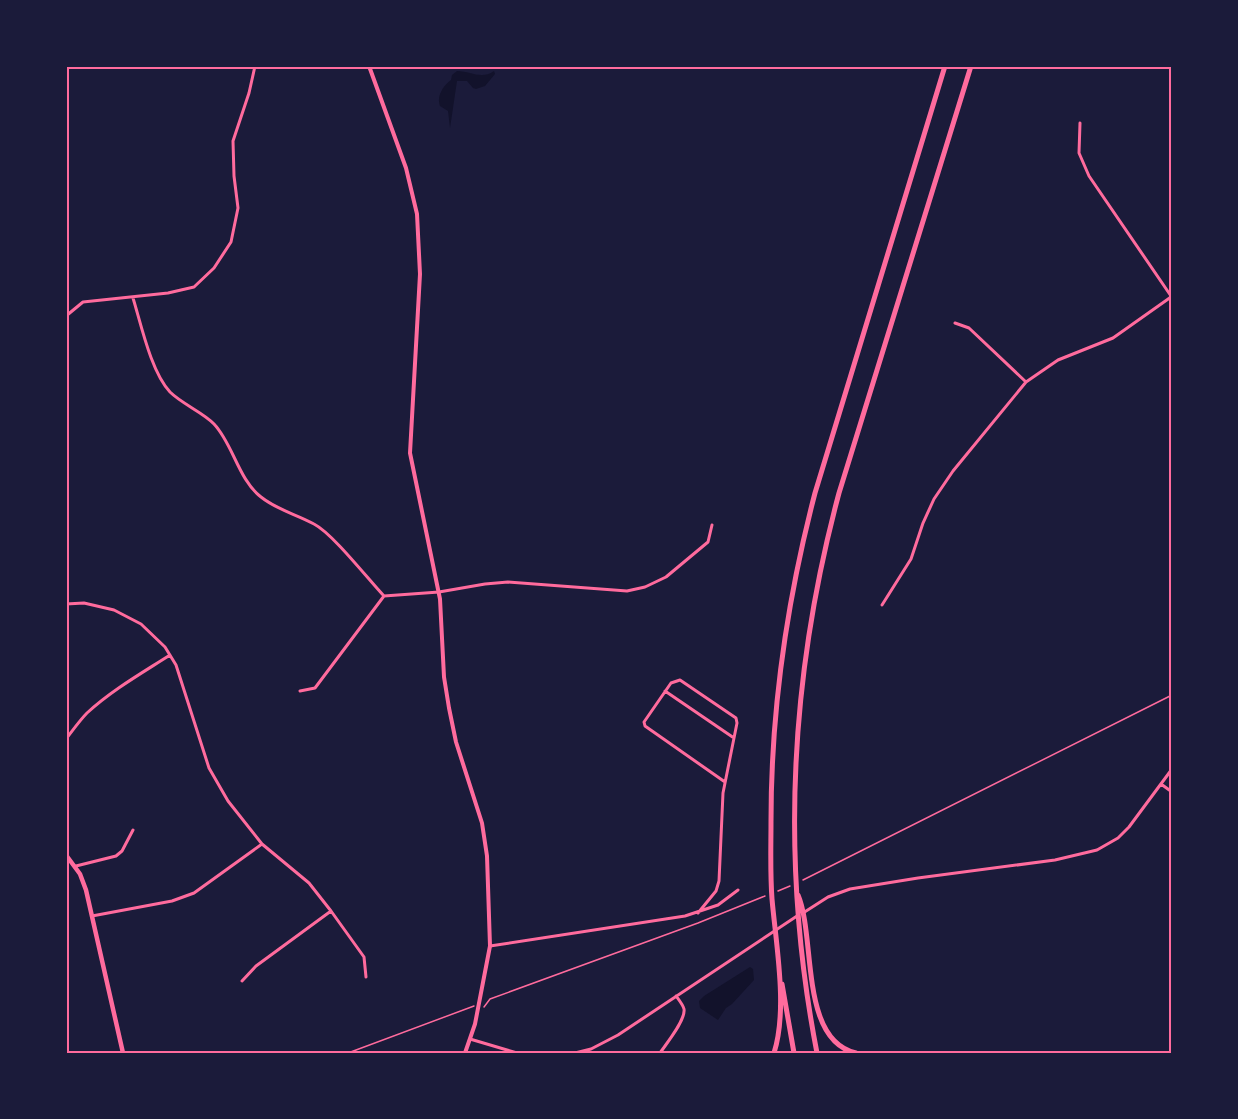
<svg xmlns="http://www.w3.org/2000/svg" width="1238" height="1119" font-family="Karla,sans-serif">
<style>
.water{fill:#12122b}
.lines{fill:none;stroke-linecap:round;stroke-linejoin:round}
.path{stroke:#ff6b9d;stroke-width:1.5}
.minor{stroke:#ff6b9d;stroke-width:3}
.tertiary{stroke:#ff6b9d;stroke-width:4}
.secondary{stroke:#ff6b9d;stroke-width:4.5}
.motorway{stroke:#ff6b9d;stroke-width:5}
.neatline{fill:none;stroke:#ff6b9d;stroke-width:2}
</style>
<rect width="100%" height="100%" fill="#1b1b3a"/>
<path class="water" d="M457,71c14,0 24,9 37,0l1,3 -10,12 -9,3 -3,-1 -6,-7h-10l-7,47 -2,-17 -8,-5c-4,-10 4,-21 11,-26l1,-5z
M750,967l3,2 1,11 -22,24 -6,4 -8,12 -18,-12 -1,-7 5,-5z"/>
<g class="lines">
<path class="path" d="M803,880l369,-185
M778,891l12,-5
M484,1007l6,-8 208,-76 67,-27
M348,1053l126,-47"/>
<path class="minor" d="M1080,123l-1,30 10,23 82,120
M133,298c8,26 18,74 37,94 12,12 34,21 44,32 19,20 24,55 47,73 16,13 35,17 53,27 19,10 53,54 70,72
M66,316l17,-14 85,-9 26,-6 20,-19 17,-26 7,-34 -4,-32 -1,-35 16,-48 6,-27
M955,323l14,5 57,54
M384,596l55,-4 46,-8 23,-2 119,9 18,-4 21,-10 42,-35 4,-17
M66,604l18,-1 30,7 27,14 24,23 11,18 33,103 19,33 34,43 47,39 22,28 33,46 2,20
M882,605l29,-46 12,-36 11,-24 19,-28 73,-89 32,-22 55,-22 58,-41
M300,691l15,-3 69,-92
M665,691l69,47 -11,55 -4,88 -3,10 -18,22
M66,739c7,-9 14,-19 21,-26 25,-23 55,-40 83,-58
M725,782l-80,-56 -1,-4 27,-39 9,-3 56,38 1,5 -3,15
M1161,784l11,8
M76,866l40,-10 6,-5 11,-21
M803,913l25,-16 22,-8 68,-11 137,-18 42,-10 21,-12 11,-11 43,-58
M92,916l80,-15 22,-8 68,-49
M490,946l195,-30 33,-11 20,-15
M242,981l14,-15 75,-55
M470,1039l47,14
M575,1053l16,-4 27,-14 179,-119
M660,1053c6,-9 26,-33 24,-44 -1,-4 -5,-9 -8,-13"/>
<path class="tertiary" d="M369,66l37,102 11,46 3,60 -10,179 30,146 4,78 5,31 7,34 26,81 5,33 3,90 -15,78 -10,29"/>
<path class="secondary" d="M66,855l14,19 6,16 37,163"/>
<path class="motorway" d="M798,895c18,42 1,145 58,158
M782,984l12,69
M774,1053c14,-44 2,-108 -2,-154 -2,-26 -1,-52 -1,-78 0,-111 16,-221 44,-328l130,-427
M817,1053c-37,-190 -28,-374 22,-560l132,-427"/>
</g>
<rect width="1238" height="1119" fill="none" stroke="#1b1b3a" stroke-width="135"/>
<rect x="68" y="68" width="1102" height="984" class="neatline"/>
</svg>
